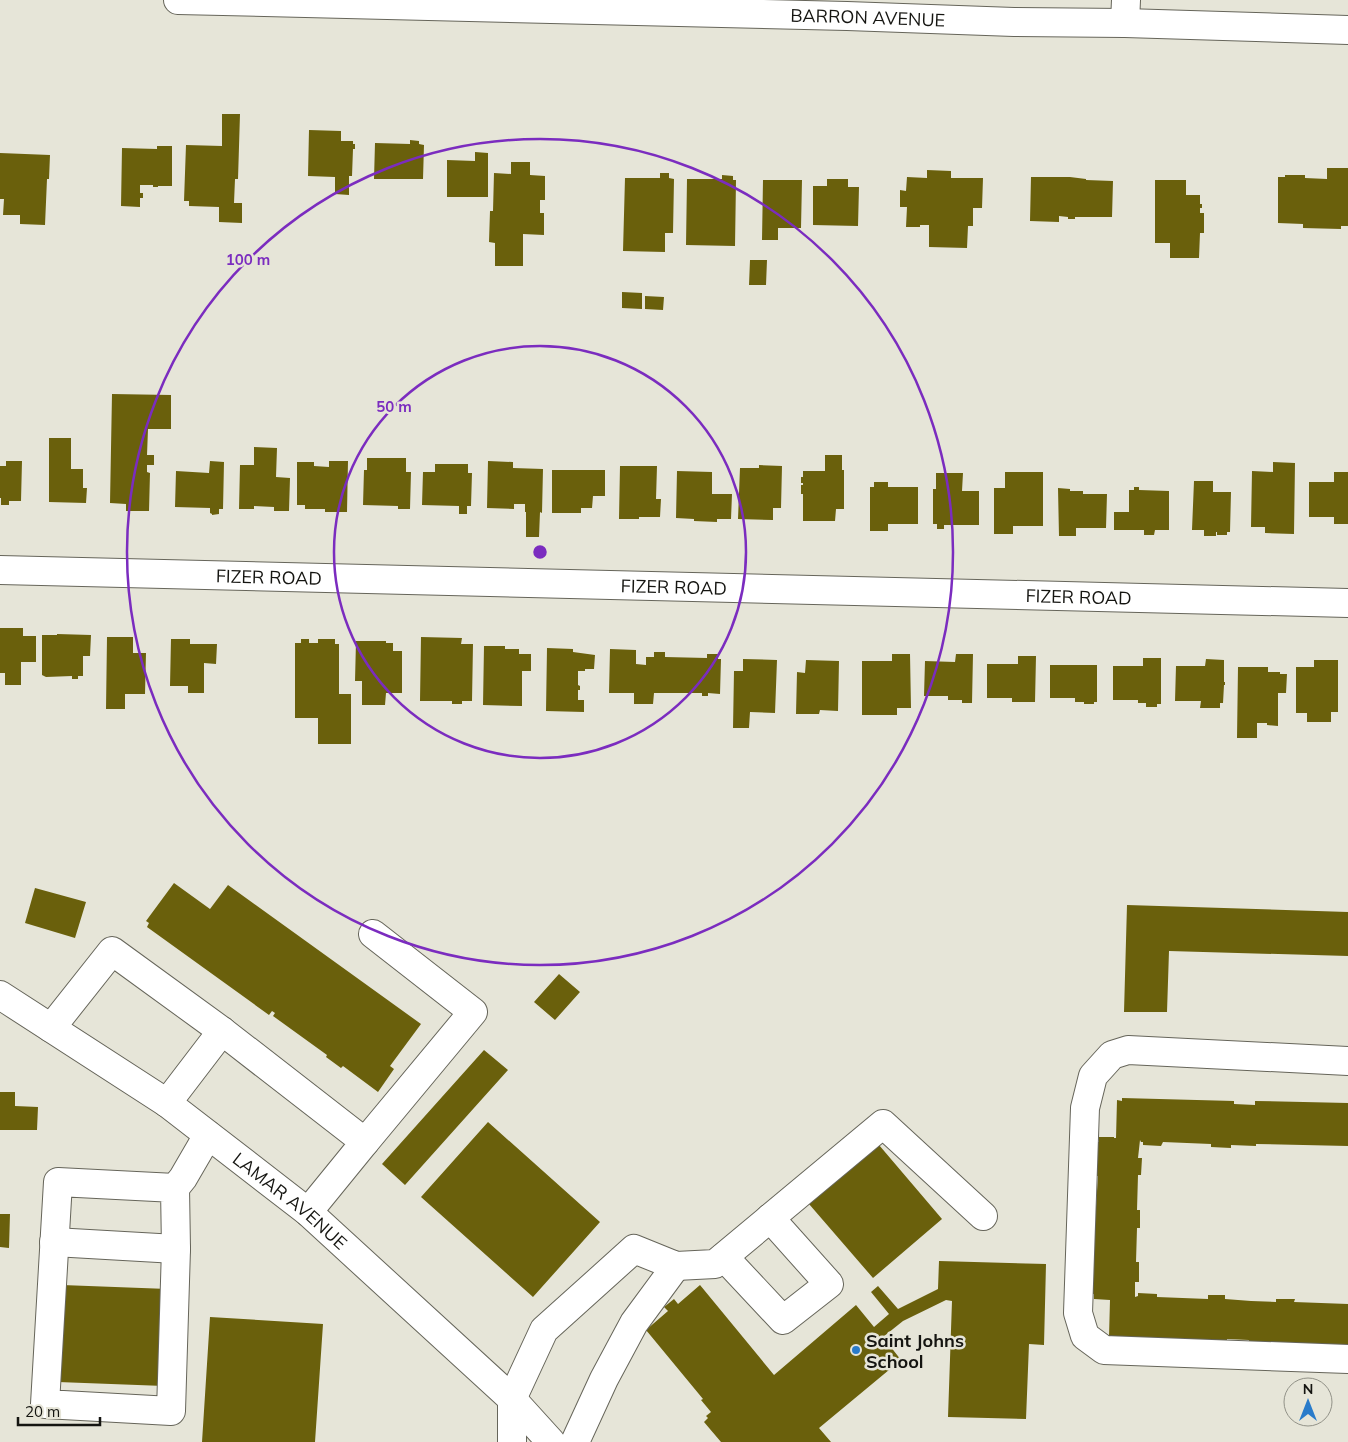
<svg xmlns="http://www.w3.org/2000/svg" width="1348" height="1442" font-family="Mulish,sans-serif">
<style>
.building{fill:#6a600c}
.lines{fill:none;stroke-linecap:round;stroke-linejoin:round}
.minor-casing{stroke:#66655a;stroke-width:30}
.major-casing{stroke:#66655a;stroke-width:30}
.minor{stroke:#fff;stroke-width:28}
.major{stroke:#fff;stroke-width:28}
.ring{fill:none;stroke:#7b2cbf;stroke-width:2.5}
.poi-dot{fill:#297bca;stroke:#e6e5d8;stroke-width:2}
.labels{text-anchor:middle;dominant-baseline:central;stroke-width:5;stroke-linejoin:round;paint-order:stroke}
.street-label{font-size:18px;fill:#151511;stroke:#e6e5d8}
.poi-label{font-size:18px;font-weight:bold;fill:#151511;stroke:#e6e5d8;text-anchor:start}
.centre{fill:#7b2cbf;stroke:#e6e5d8;stroke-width:2.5}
.ring-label{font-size:15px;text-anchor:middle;font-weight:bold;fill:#7b2cbf;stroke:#e6e5d8;stroke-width:5;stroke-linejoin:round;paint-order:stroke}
</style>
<rect width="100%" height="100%" fill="#e6e5d8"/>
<path class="building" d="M222,114h18l-2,65h-3l-1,24h8v20l-23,-1v-15l-30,-1v-5h-5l2,-56 36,1z
M309,130l32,1v10h12v3h2v5h-2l-1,27h-3v19l-14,-1v-17l-27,-1z
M410,140l9,1v3l5,1 -1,34h-49l1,-36 35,1z
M157,146h15v40h-14v1h-5v-2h-13v8h3v5h-3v9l-19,-1 1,-58 35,1z
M475,152l13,1v44h-41v-37l28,1z
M0,153l50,2 -1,24h-2l-2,46 -25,-1v-9h-17l1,-16h-4z
M511,162h19v13l15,1v24h-5v13h4v22l-21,-1v32h-28v-23l-6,-1 1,-31h3l1,-38 17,1z
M1327,168h21v58h-7v3l-38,-1v-4l-25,-1v-46h7v-2h20v3l22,1z
M927,170l24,1v7h32l-1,30h-9v18h-5l-1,22 -38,-1v-22h-9v2h-14l1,-20h-7v-17l6,1 1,-14 20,1z
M660,173h9v5l5,1 -1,54h-8v19l-42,-1 2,-73h35z
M722,175l11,1v4h3l-1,66 -49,-1 1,-66h35z
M1031,177h39l16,2v1l27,1 -1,36h-37v2h-7v-2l-9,-1v6l-29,-1z
M827,179h21v8h11l-1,39 -45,-1v-39h14z
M763,180h39l-1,48h-23v12h-16z
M1155,180h31v15h14v9h2v4h-2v5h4v20h-4l-1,25h-29v-15h-15z
M750,260h17l-1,25h-17z
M622,292l20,1v16l-20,-1z
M645,296l19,1 -1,13 -18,-1z
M112,394l59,1v34h-23l-1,26h7v10h-7v7l3,1 -1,38h-23v-7l-16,-1z
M49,438h22v31h12v19h4l-1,15 -37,-1z
M254,447l23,1 -1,29 14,1 -1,33h-15v-4l-20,-1v3h-15l1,-44h14z
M825,455h17v15h2v39h-8l-1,12h-32v-27h-2v-9h2v-2h-2v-6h2v-6h22z
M367,458h39v14h5l-1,37h-12v-3l-35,-1 1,-35h3z
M6,461h16l-1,40h-12v4h-8v-7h-1v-32h6z
M210,461l14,1 -1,47h-4v5l-7,1v-1l-2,-1v-5l-35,-1 1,-36 33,2z
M329,461h19l-1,51h-22v-3h-20v-4h-8v-43h17v4l15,1z
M488,461l25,1v6l30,1 -1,44 -2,-1 -1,25h-13v-25h-1v-8h-11v5l-27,-1z
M1273,462l22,1 -1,71 -29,-1v-6h-14l1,-56 21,1z
M435,464h33v9h4l-1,33h-4v8h-8v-8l-37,-1 1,-33h12z
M759,465l23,1 -1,42h-8v12l-35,-1 2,-51h19z
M620,466h37l-1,33h5l-1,18h-21v2h-20z
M552,470h53v26h-12l-1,12h-11v5h-29z
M677,471l35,1v22h20l-1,25h-14v3l-23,-1v-2l-18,-1z
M1005,472h38v54h-30v8h-19v-46h11z
M1334,472h14v52h-14v-7h-25v-35h25z
M936,473h27l-1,18h17v34h-35v4h-7v-5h-4v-35h3z
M1194,481h19v11h18l-1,40h-3v3h-10v-3h-1v4h-12v-6h-12z
M874,482h14v5h30v37h-30v7h-18v-44h4z
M1134,487h5v3l30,1v39h-14l-1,5h-10v-5h-30v-18h15v-22h5z
M1058,488l12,1v2h13v3h24l-1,34h-30v8h-17z
M0,628h23v8h13v26h-15v23h-16v-12h-5z
M57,634l34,1 -1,21h-7v20h-5v3h-6v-3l-26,1 -4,-2v-40h15z
M107,637h26v16h13l-1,41h-20v15h-19z
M421,637l41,1 -1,6h12l-1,57h-10v3h-10v-3h-32z
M171,639h19v5h27l-1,20 -12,-1v30h-16v-7h-18z
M301,639h8v4h9v-4h17v5h4v50h12v50h-33v-26h-23v-75h6z
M356,641h30v2h7v8h9v42h-16l-1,12h-23v-24h-7z
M484,646h21v3h14v5h12v17h-9v35l-39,-1z
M547,648l26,1v3l22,3 -1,14h-9v2h-7v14l2,1v4h-2v10h6v12l-38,-1z
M610,649l26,1v14l10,1v-8h8v-5h11v5l42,1v-4h11v5h3l-1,35 -12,-1v3h-6v-3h-48l-1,11h-19v-11h-25z
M892,654h18l1,54h-14v7h-35v-54h30z
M956,654h17l-1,49h-10v-3h-14v-4h-24l1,-35 30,1z
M1018,656h18l-1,46h-23v-4h-25v-34h31z
M1143,658h18v46h-4v3h-11v-4h-8v-3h-25v-34h30z
M743,659l34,1 -2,53 -25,-1 -1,16h-16l1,-57h9z
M1206,659l18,1v22h1v3h-1l-1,18h-3v5h-20l1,-7h-26l1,-35h29z
M806,660l33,1 -1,50 -18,-1 -1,4h-23l1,-42 8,1z
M1314,660h24v52h-7v10h-24v-9h-11v-46h18z
M1050,665h47v37h-3v2h-10v-2h-9v-4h-25z
M1238,667h30v5h12v2h7l-1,19h-8v33l-11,-1v-2h-10v15h-20z
M174,883l36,26 18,-24 193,139 -31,42 4,3 -16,23 -35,-26 -2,2 -15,-11 1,-2 -54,-39 2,-3 -3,-2 -3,4 -122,-88 2,-4 -3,-2z
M35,888l51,14 -11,36 -50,-15z
M1127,905l221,7v44l-179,-5 -2,61h-43z
M559,974l21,18 -25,28 -21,-18z
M484,1050l24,20 -103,115 -23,-21z
M0,1092h15v14l23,1 -1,23h-37z
M1122,1098l112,3v3l21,1v-4l93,2v43l-92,-2v2l-25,-1v3l-20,-1v-3l-48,-2 -2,4 -18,-1v-3h-2l-1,-2 -2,18h4l-1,17h-3l-1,35h3v18h-3l-1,34h3v20h-4v15l3,-1v-3l19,1v3l51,2v-4h17v4l26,2 25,1v-3h19l-1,3 54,2v42l-99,-3v-3l-22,-1v3l-112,-3v-2h-6l1,-37 -16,-1v-5h-2l2,-87h2l1,-16 1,-15h-3l1,-34h3v-5h15v1h2l1,-38 5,1z
M488,1122l112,100 -67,75 -112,-100z
M879,1145l63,74 -69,59 -64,-74z
M0,1214h10l-1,34 -9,-1z
M939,1261l107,3 -2,81 -15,-1 -3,75 -78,-2 4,-116 -6,-1 -43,21 -20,16 18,23 -82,68 12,14h-110l-17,-20 4,-4 -2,-2 5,-4 -10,-12 2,-1 -57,-69 22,-19 -4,-4 10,-8 4,5 22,-19 74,90 82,-70 18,22 15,-13 -18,-22 7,-6 20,23 40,-20z
M62,1285l106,4 -4,97 -106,-4z
M210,1317l113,7 -8,118h-113z"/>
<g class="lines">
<defs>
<g id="minor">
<path d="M1125,23l1,-23"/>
<path id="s1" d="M0,570l1348,33"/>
<path d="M51,1028l61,-77 110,80 143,111 -57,70"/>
<path d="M1348,1061l-220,-11 -16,5 -19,21 -8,32 -7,205 7,23 19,14 244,9"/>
<path d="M167,1103l55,-72"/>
<path d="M365,1142l108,-130 -100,-78"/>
<path d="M175,1188l-117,-6 -13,222 126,7 5,-162 -1,-61 8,-10 25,-43"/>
<path d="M54,1242l122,7"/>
<path d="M724,1257l59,63 46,-36 -59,-66"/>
<path d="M512,1442v-43l32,-69 90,-81 42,17 39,-2 168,-140 100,92"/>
<path d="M575,1442l29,-63 30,-56 42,-57"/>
</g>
<g id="major">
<path id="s2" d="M178,0l669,16 167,6 111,1 223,7"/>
<path id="s3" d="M0,995l167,108 141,109 204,187 39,43"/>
</g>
</defs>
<use href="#minor" class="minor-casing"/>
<use href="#major" class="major-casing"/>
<use href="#minor" class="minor"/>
<use href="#major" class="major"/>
</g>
<g class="ring">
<circle cx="540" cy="552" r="206"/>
<circle cx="540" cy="552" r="413"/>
</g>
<circle class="poi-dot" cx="856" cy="1350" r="5"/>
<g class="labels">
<g class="street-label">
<text stroke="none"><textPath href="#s2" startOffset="690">BARRON AVENUE</textPath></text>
<text stroke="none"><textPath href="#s1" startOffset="269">FIZER ROAD</textPath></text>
<text stroke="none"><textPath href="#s1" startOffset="674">FIZER ROAD</textPath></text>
<text stroke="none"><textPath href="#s1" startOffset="1079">FIZER ROAD</textPath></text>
<text stroke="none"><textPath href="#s3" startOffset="356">LAMAR AVENUE</textPath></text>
</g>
<g class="poi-label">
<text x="866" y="1340">Saint Johns<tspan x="866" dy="21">School</tspan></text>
</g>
</g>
<circle cx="540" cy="552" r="8" class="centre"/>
<g class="ring-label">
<text x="248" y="265">100 m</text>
<text x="394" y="412">50 m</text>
</g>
<g transform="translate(1308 1402)"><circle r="24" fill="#e6e5d8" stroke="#929288"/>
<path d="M0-4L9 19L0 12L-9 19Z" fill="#297bca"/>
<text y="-8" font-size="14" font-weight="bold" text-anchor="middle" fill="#151511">N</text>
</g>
<path d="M18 1417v8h82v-8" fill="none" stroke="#151511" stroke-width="2.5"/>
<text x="25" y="1417" font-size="15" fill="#151511" stroke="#e6e5d8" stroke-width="4" paint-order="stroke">20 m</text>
</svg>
